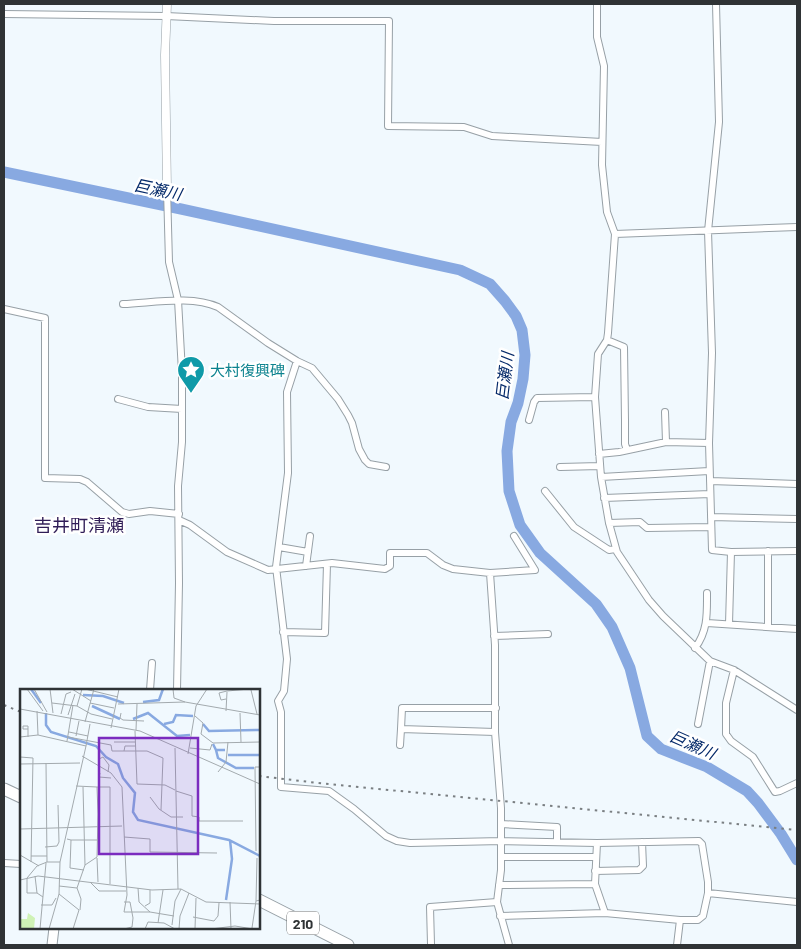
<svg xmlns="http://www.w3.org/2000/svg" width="801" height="949" font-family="Barlow,'Noto Sans JP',sans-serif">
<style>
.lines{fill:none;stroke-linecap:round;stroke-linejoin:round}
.river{stroke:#88a9e1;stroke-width:11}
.minor-casing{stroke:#97a0a6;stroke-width:8}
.tertiary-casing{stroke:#97a0a6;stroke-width:9}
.secondary-casing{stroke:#97a0a6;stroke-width:11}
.trunk-casing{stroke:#97a0a6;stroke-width:13}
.minor{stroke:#fff;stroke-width:6}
.tertiary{stroke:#fff;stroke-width:8}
.secondary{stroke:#fff;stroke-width:9}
.trunk{stroke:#fff;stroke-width:11}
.rail{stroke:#7a7f82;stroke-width:2;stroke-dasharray:2.5 5;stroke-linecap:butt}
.labels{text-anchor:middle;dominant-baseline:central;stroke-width:5;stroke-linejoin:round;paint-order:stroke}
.shield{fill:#fff;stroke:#6d7072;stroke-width:1}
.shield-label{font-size:14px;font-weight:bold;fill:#2f3335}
.culture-label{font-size:15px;fill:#0d838f;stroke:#fff;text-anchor:start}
.water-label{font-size:16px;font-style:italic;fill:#042969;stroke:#fff}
.quarter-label{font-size:18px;fill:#301d57;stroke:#fff}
.inset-river{fill:none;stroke:#88a9e1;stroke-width:2.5}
.inset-road{fill:none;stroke:#a3aaae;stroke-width:1}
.view{fill:#7b2cbf;fill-opacity:0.15;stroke:#7b2cbf;stroke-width:2.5}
.inset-edge{fill:none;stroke:#2f3335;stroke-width:2.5}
</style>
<rect width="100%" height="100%" fill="#f1f9fe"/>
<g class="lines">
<path class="river" d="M4,172l177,37 279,61 30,14 15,17 11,15 6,14 3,25 -2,24 -5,24 -7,19 -4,29 2,40 11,34 20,28 56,51 16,23 18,41 17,68 14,13 46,18 40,24 11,12 23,31 16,26"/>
<defs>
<path id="minor" d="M597,4v33l7,29 -2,99 5,47 8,22 -7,99 -1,7 -9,14 -3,43 6,80 8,46 8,29 32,48 14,16 47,45 24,9 63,40
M716,4l3,118 -11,109 4,122 -3,90 3,107 19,2 66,-1
M4,14l162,2 108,5h115l-1,105 76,1 28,9 110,6
M167,189l2,73 9,38 4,72v70l-4,44 1,97 -2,107
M615,234l182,-7
M123,304c29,-1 68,-9 95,3l50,36 29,18 15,7 26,31 10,16 4,8 7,26 6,11 4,4 17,3
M4,309l41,9v160l35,1 7,3 35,30 7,2 21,-3 29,3
M607,340l17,7 1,74v23l2,6
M297,361l-10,31 1,81 -12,94 11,92 -3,32 -6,10 3,11v75l48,4 25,18 32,27 11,5 13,2 92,-2 95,2 102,-2 3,3 6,38v11l-5,23 -5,4h-18l-75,-7 -105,3
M118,399l30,8 34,2
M665,412l1,30
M529,420l5,-18 3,-4 58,-1
M599,454l20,-2 47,-10 43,1
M560,467l40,-1
M601,477l108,-6
M710,481l87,3
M545,491l29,36 35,23 6,-1
M604,498l106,-4
M711,517l86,2
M179,520l11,5 37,27 41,18 64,-7 53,6 5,-3v-13h37l16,12 10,4 37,4 5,72v87l6,76v62l-4,32 12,43
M609,523l31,-1 7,6 64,-1
M279,547l29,5
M306,566l4,-30
M490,573l45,-3 -21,-34
M707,623l90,6
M729,624l2,-72
M768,627v-76
M283,632l42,1 2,-69
M494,636l54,-2
M695,648c13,-17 12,-35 12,-55
M734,670l-8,33v31l5,7 22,16 22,35 5,-1 17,-8
M150,690l2,-27
M698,724l12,-63
M401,729l1,-21h94
M400,745l1,-16 94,3
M501,824l56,3v15
M501,857h95
M4,863l17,1
M595,871l44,-1 4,-4 -1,-24
M595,884l10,29
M499,885l96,-1 2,-41
M708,893l89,9
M431,944l-1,-37 67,-5
M677,945l3,-25"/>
<path id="tertiary" d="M167,4l-2,51 2,134"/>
<path id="secondary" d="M52,945l2,-17"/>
<path id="trunk" d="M4,789l17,8
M259,900l89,45"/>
</defs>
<use href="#minor" class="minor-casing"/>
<use href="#tertiary" class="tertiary-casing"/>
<use href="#secondary" class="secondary-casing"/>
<use href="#trunk" class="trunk-casing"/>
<use href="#minor" class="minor"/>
<use href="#tertiary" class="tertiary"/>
<use href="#secondary" class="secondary"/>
<use href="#trunk" class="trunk"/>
<path class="rail" d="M4,705l17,7
M259,776l59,7 479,47"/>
</g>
<defs>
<symbol id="sight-pin" viewBox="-11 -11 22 30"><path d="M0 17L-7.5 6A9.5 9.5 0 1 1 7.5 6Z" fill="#0f9aa8" stroke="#fff"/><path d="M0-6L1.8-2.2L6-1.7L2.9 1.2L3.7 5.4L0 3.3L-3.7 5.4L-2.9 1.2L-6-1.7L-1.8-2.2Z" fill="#fff"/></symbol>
</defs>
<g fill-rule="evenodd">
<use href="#sight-pin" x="175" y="354" width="32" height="43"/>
</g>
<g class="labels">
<rect class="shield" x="287" y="911.5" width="32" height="23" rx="4"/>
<g class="shield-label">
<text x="303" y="923">210</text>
</g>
<g class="culture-label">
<text x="210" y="370">大村復興碑</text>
</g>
<g class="water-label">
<text transform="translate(158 189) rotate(12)">巨瀬川</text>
<text transform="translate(504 376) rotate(-83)">巨瀬川</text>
<text transform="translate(693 744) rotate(24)">巨瀬川</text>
</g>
<g class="quarter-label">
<text x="79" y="525">吉井町清瀬</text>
</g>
</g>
<g transform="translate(20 689)">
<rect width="240" height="240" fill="#f1f9fe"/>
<path d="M8,224l7,5 -1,11h-14v-10h7z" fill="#cff2b6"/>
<path class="inset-river" d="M11,0l10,14M63,6l20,1 21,7M123,13l16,-2 4,-11M72,17l28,13M26,24v12l5,7 45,14 10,11 12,7 5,14 12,15 -2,19 5,8 91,20 31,16M113,30l15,-6 29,23 13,-1M144,35l9,-2 3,-7 17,1M183,35l6,7 51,-1M193,55l3,6h9M196,61l2,8 18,10h18M208,66h32M206,211l6,-41 -2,-19"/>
<path class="inset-road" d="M7,0l16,22M14,0l13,23M30,0l3,24M52,0l19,12M65,0l33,8M153,0l1,9 11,4M231,1l6,24M207,2l22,-2M206,10l-5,1 -2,-7 8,-2M32,14l25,3 14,8 21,5M70,14l24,5M98,15l67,-2 75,13M57,17l5,-17M0,20l120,22 120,53M17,22l1,24M206,22l1,-19M101,24l-1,5 3,2 21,1M220,24l1,29M41,25l5,-20 5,-2M48,26l7,-21M175,27l8,7 -2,11 12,9 47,-1M65,33l9,-33M91,39l8,-39M116,41l1,-26M115,42l2,53 28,1 10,5M49,43l19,4M56,47l3,-15M0,48l18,-2 48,11 -26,116 -1,32 20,16 -6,19M8,48v-11h-5v3h5M48,48l43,8M47,52l6,-36M94,53h22M91,56l1,6h35l16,7 -2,52M66,57l4,-22M155,59l3,141M170,59l20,2 2,-6M104,62l1,-5h11M168,65l8,-48 11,-17M62,67l29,17 11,14 5,108 -3,17h26M0,68l13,1 -2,104M26,74l1,99M0,75l60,-1M79,78v-8l4,-2 6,8 -1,7M198,83l8,-10 2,-20M80,84l-1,4 12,1M56,97l21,1 1,27 -1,43 -12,8 -8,23M63,98l2,78M77,98h13v97M156,102l16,5v20l7,1v4h44M130,108l9,12 12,8h12M0,140l102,-3M104,148l26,2v13l67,1M47,150l4,1 -1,28 14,2M51,151h26M25,158l12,-1 2,-4 -1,-37M236,162l-1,-84h5M0,166l19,11M11,167h16M77,169l1,24M15,187l2,17M0,191l18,-4 114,14 29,-1 25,13 54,2M70,193l9,9h27M39,197l18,2 4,11 -1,11M118,199l1,14 11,10 24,4M23,208l-6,-4h-10v-15l10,-12 10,-4h13M236,212l1,-43M210,213l1,27M21,216h11l4,-7M125,217l5,-3v-13M173,228l21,4 4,-5 1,-13M138,234l5,-33M152,236l3,-24 6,-12M232,239l4,-27 4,-1M20,240l6,-66M29,240l10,-35M104,240l8,-2 1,-9 -3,-16h-6M125,240l3,-7 16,1 11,6M159,240l1,-13 9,-23M175,240l1,-31M191,240l24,-3 18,3"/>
<path class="view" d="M79,49h99v116h-99z"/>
<rect width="240" height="240" class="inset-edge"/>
</g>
<rect width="801" height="949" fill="none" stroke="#2f3335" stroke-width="10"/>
</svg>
